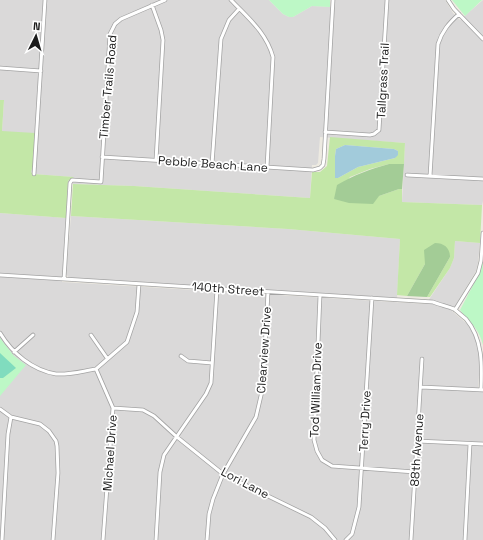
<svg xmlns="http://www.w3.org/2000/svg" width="483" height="540" font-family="'Space Grotesk',sans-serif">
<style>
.residential{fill:#dad9d9}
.grass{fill:#c3e7a7;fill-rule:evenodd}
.forest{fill:#a3cc96}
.park{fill:#bdf8c6}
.pitch{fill:#80dcbe}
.water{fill:#a2cbdb}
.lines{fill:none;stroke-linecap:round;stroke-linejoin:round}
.street-casing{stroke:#a3a3a3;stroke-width:4.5}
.street{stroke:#fff;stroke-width:3}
.labels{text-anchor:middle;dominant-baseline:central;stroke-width:3.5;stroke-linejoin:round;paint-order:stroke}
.street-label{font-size:12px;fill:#1c1c1c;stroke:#fff}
</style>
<rect width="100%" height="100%" fill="#edeae1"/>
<path class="residential" d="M0,0h269l14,14 6,3h4l19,-11 23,1v-7h110l8,13 7,7 23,-20v201l-1,4 -80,-3 3,-59 -85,-6 -2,26 -2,2h-4l-2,33 -176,-12 -61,-2v-7l-40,-3 -2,-2v-3l-29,-38 2,-30 -4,-1z
M0,213l66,5 -4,64 364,22 24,-36 4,-10 1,-17 25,2 -2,20 -2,8 -24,40 15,13 5,7 4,8 4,19 -2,34h5v148h-483z
M71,216l217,13 112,10 -3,59 -328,-20 -3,-4z"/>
<path class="grass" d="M0,100h4l-2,31 33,2 -2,33 -2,6 2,2 41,3 -6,4 -2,37 -66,-5z
M330,137l75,6 -1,21h-15l-19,5 -20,8 -16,22 45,-3 20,-7h3v13l80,3 -2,38 -25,-2 -1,17 -4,10 -20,29h-3l23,-40 -25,1v6l-18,32 -10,-1 3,-56 -112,-10 -217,-13 2,-32 61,2 176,12 2,-26h8l7,-6zM345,145l49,4 4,2 -3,7 -37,9 -20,11h-3v-22l1,-7z"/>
<path class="forest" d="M389,164h15l-2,25h-3l-20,7 -6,8 -24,-1 -15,-4 3,-14c17,-10 33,-16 52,-21z
M435,243c9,0 15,5 15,14l-23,40 -20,-1 18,-32 -1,-14z"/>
<path class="park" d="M269,0h61v7l-18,-1 -19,11h-4l-6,-3z
M452,0h30l-17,16z
M483,261v84c-4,-17 -13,-22 -23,-35l19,-36z
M0,338l14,18 12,9 -26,31z"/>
<path class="pitch" d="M0,353l16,15 -13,10h-3z"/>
<path class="water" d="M345,145l49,4 4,2v4l-3,3 -37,9 -20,11h-3v-22l1,-7z"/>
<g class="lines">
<defs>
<path id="street" d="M231,0c17,18 35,32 42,57l-6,110
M448,0l6,9 29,30
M152,5l9,25 2,10 -7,120
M0,68l41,3
M325,132l45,3 4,-1 5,-4 8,-130
M102,157l211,13 7,-2 3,-3 1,-6 9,-159
M212,164l9,-125 8,-19 10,-11
M34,174l11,-174
M407,175l76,4
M430,176l8,-132c4,-13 11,-21 21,-30
M0,275l433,27c7,3 14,4 21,7 4,3 8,7 12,10 17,20 16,46 15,71
M64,279l6,-96 2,-3 29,2 9,-148 5,-10 6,-5 44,-19
M320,295l-6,145 3,11 5,9 10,6 83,6
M455,310l23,-37 3,-12 2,-28
M0,333c12,20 32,37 56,41 13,1 27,-3 40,-5
M91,335l16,23
M14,352l19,-17
M181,356l7,5 24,2
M96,369l17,39 -10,132
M96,369l31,-27 10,-30 2,-28
M421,387l62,3
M113,408l30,2 11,6 23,21 46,37 88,43 14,11 10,12
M0,409l11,8 29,7 9,7 7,10 1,5 1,27 -5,67
M417,441l66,3
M2,540l6,-106 3,-17
M156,540l4,-68 4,-17 42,-61 5,-11 6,-94
M207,540l2,-26 4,-15 10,-25 33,-57 7,-30 5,-95
M346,540l6,-6 7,-27 13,-209
M411,540l11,-181
M465,540l5,-96"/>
</defs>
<use href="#street" class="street-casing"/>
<use href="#street" class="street"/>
</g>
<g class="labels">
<g class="street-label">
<text transform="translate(383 81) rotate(-87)">Tallgrass Trail</text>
<text transform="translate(108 87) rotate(-85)">Timber Trails Road</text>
<text transform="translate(213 164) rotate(4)">Pebble Beach Lane</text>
<text transform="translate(228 289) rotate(4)">140th Street</text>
<text transform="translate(264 350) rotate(-86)">Clearview Drive</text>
<text transform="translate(316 390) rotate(-88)">Tod William Drive</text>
<text transform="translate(365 421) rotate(-87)">Terry Drive</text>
<text transform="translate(417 450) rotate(-86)">88th Avenue</text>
<text transform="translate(110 453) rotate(-86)">Michael Drive</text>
<text transform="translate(245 483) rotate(28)">Lori Lane</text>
</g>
</g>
<g transform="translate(36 36) rotate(5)" stroke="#ffffff" stroke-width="3" paint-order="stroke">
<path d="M0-3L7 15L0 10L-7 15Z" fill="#1c1c1c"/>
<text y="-6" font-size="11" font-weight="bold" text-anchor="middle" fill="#1c1c1c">N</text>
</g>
</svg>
